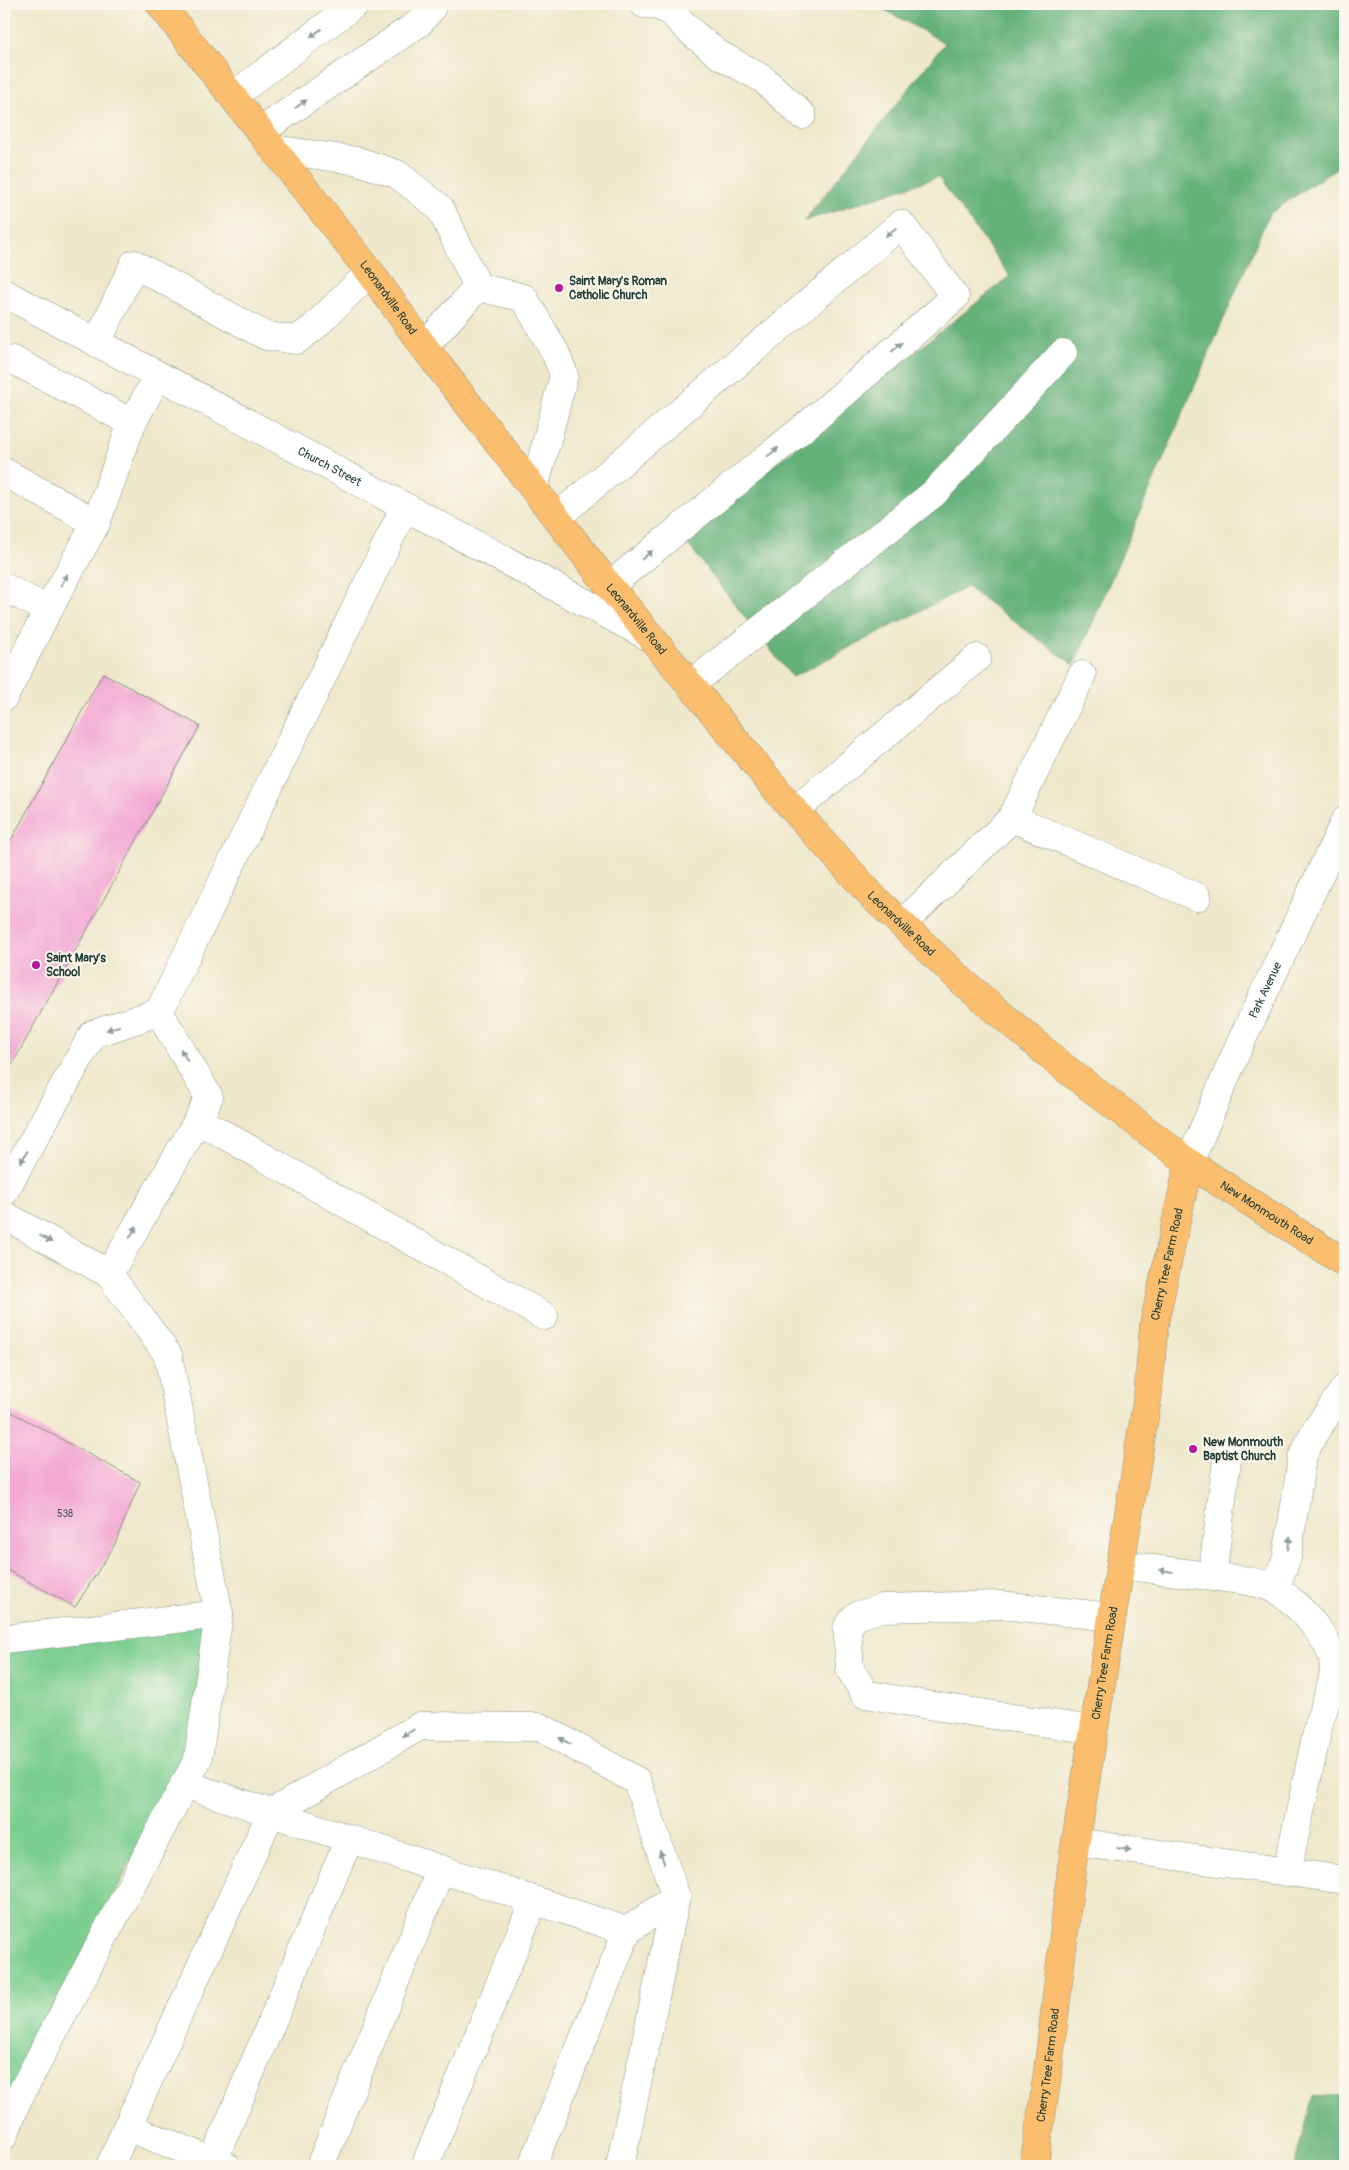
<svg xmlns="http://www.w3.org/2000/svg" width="1349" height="2170" font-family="Pangolin,sans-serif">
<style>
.green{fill:#7cce90;stroke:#4e8662}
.forest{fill:#65b17a;stroke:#427757}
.building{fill:#f3a8d4}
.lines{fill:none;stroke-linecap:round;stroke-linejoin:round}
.minor-casing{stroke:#879280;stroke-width:29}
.major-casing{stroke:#879280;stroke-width:29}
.minor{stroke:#fff;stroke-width:28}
.major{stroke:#fbbd6e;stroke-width:28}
.oneway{fill:#8f9e9a}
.poi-dot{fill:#b5179e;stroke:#fbf7ec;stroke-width:2}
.labels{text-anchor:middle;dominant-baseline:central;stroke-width:4;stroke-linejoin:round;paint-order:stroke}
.number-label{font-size:10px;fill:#54585c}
.poi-label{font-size:12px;font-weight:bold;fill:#1f3d34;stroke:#fbf7ec;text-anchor:start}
.street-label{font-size:12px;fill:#1f3d34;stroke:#fbf7ec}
</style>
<rect width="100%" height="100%" fill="#fbf7ec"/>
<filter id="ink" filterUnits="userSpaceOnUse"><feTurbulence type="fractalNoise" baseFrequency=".02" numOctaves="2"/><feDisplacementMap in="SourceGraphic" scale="10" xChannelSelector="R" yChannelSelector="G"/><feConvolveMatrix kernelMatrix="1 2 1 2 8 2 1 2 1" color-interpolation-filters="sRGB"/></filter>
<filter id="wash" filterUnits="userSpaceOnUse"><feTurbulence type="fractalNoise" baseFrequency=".0096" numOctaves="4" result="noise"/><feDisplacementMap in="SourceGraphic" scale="20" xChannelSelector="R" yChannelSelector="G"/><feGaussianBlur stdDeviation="1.12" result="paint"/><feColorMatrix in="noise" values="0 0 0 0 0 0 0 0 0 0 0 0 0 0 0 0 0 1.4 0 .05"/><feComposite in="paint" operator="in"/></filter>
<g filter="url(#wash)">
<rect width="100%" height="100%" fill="#efe8cc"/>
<path class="green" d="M225,1613l-23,101 -187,385 -11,-5v-466z"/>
<path class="forest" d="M874,4h465l6,4v154l-76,52 -195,451 -107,-78 -175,90 -109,-139 327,-262 -72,-99 -134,44 141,-178z
M1345,2095v71h-51l19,-69z"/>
<g id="blocks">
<path class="building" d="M103,673l97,53 -196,353v-226z
M4,1408l136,74 -26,64 -39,61 -71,-39z"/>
</g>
</g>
<g filter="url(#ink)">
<use href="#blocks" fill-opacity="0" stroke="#879280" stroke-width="1"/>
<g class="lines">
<defs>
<g id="minor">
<path d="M644,4h9l17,7 20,20 28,23 45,25 39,36"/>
<path d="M233,96l122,-92"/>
<path d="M261,131l158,-108 12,-14v-5"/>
<path d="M274,149l84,12 39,13 43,34 38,79 -54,60"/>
<path d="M478,287l46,11 31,54 9,23 -30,114"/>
<path id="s1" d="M4,293l649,346"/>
<path d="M97,343l37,-79 132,72 31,4 17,-13 56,-55"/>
<path d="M13,360l119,63"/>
<path d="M4,472l92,51"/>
<path d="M556,518l345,-294 54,73 -143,124 -203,165"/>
<path d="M4,587l44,23 48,-87 36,-100 26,-47"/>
<path d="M690,685l243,-191 130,-141"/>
<path d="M4,697l44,-87"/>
<path d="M795,810l182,-152"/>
<path d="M1012,818l70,-143"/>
<path d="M902,924l110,-106 185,79"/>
<path d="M198,1120l346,196"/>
<path id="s2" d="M1189,1163l49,-115 107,-227"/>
<path d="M4,1192l89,-158 66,-22 246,-505"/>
<path d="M4,1215l105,59 59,81 51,259 -21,145 -181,342 -13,35"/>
<path d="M109,1274l89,-154 11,-23 -50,-85"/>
<path d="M1121,1565c31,4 63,8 95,12 17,2 45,4 60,13 22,12 60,54 58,81 -2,16 -8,32 -14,48l-33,153"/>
<path d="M1212,1577l16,-125"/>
<path d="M1275,1589l12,-32 15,-99 12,-25 31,-45"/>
<path d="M4,1639l215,-25"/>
<path d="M1093,1730l-172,-26 -56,-10 -15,-25 -3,-41 9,-12 26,-8 119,-3 111,12"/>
<path d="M184,1784l443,147 -95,235"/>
<path d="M1076,1842l269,38"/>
<path d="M127,2127l144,-314 149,-87 120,1 97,54 39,116 -49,34"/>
<path d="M110,2166l17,-39 99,39"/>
<path d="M211,2166l138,-327"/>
<path d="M320,2166l121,-297"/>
<path d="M425,2166l109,-266"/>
<path d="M620,2166l56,-269"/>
</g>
<g id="major">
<path id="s3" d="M160,4l210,268 54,75 185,239 175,213 90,99 90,85 98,83 127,97 156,100"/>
<path id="s4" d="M1034,2166l14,-96 24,-205 76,-471 6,-70 35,-161"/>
</g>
</defs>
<use href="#minor" class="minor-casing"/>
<use href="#major" class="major-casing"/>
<use href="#minor" class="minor"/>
<use href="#major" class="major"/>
</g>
<defs><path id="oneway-solid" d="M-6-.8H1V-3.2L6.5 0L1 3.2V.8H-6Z" transform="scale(1.25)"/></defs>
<g class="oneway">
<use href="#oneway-solid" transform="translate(316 33) rotate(143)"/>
<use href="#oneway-solid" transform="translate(301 104) rotate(-35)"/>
<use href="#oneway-solid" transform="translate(891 232) rotate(140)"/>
<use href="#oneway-solid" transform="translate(897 347) rotate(-41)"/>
<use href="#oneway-solid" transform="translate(773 452) rotate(-39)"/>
<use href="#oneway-solid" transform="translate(647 555) rotate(-39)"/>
<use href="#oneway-solid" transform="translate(64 580) rotate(-61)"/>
<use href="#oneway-solid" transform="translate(113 1028) rotate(162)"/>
<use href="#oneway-solid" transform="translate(184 1055) rotate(-120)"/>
<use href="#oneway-solid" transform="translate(24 1157) rotate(120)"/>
<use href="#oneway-solid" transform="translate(133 1232) rotate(-60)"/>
<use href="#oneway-solid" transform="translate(46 1239) rotate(30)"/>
<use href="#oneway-solid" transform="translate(1289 1543) rotate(-81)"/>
<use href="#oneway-solid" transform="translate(1166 1571) rotate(-173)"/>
<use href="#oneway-solid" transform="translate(408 1733) rotate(150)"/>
<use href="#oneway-solid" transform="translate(565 1741) rotate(-151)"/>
<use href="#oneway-solid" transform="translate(1124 1849) rotate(8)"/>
<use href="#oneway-solid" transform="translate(662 1857) rotate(-109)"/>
</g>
</g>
<g class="poi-dot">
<circle cx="559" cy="288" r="5"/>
<circle cx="36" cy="965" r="5"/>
<circle cx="1193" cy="1449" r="5"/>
</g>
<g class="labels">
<g class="number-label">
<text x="65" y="1514">538</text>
</g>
<g class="poi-label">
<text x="569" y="281">Saint Mary's Roman<tspan x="569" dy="14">Catholic Church</tspan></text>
<text x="46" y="958">Saint Mary's<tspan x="46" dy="14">School</tspan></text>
<text x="1203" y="1442">New Monmouth<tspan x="1203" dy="14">Baptist Church</tspan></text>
</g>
<g class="street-label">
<text stroke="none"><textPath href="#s3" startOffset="372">Leonardville Road</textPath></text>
<text stroke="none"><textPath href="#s1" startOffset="369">Church Street</textPath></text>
<text stroke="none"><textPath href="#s3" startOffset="778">Leonardville Road</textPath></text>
<text stroke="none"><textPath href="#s3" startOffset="1182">Leonardville Road</textPath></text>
<text stroke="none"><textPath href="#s2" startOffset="189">Park Avenue</textPath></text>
<text stroke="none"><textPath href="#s3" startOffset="1649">New Monmouth Road</textPath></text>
<text stroke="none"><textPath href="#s4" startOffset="912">Cherry Tree Farm Road</textPath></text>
<text stroke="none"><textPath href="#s4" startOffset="508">Cherry Tree Farm Road</textPath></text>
<text stroke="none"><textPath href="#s4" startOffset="102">Cherry Tree Farm Road</textPath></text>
</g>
</g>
<rect width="1349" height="2170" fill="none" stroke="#fbf7ec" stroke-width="20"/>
</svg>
